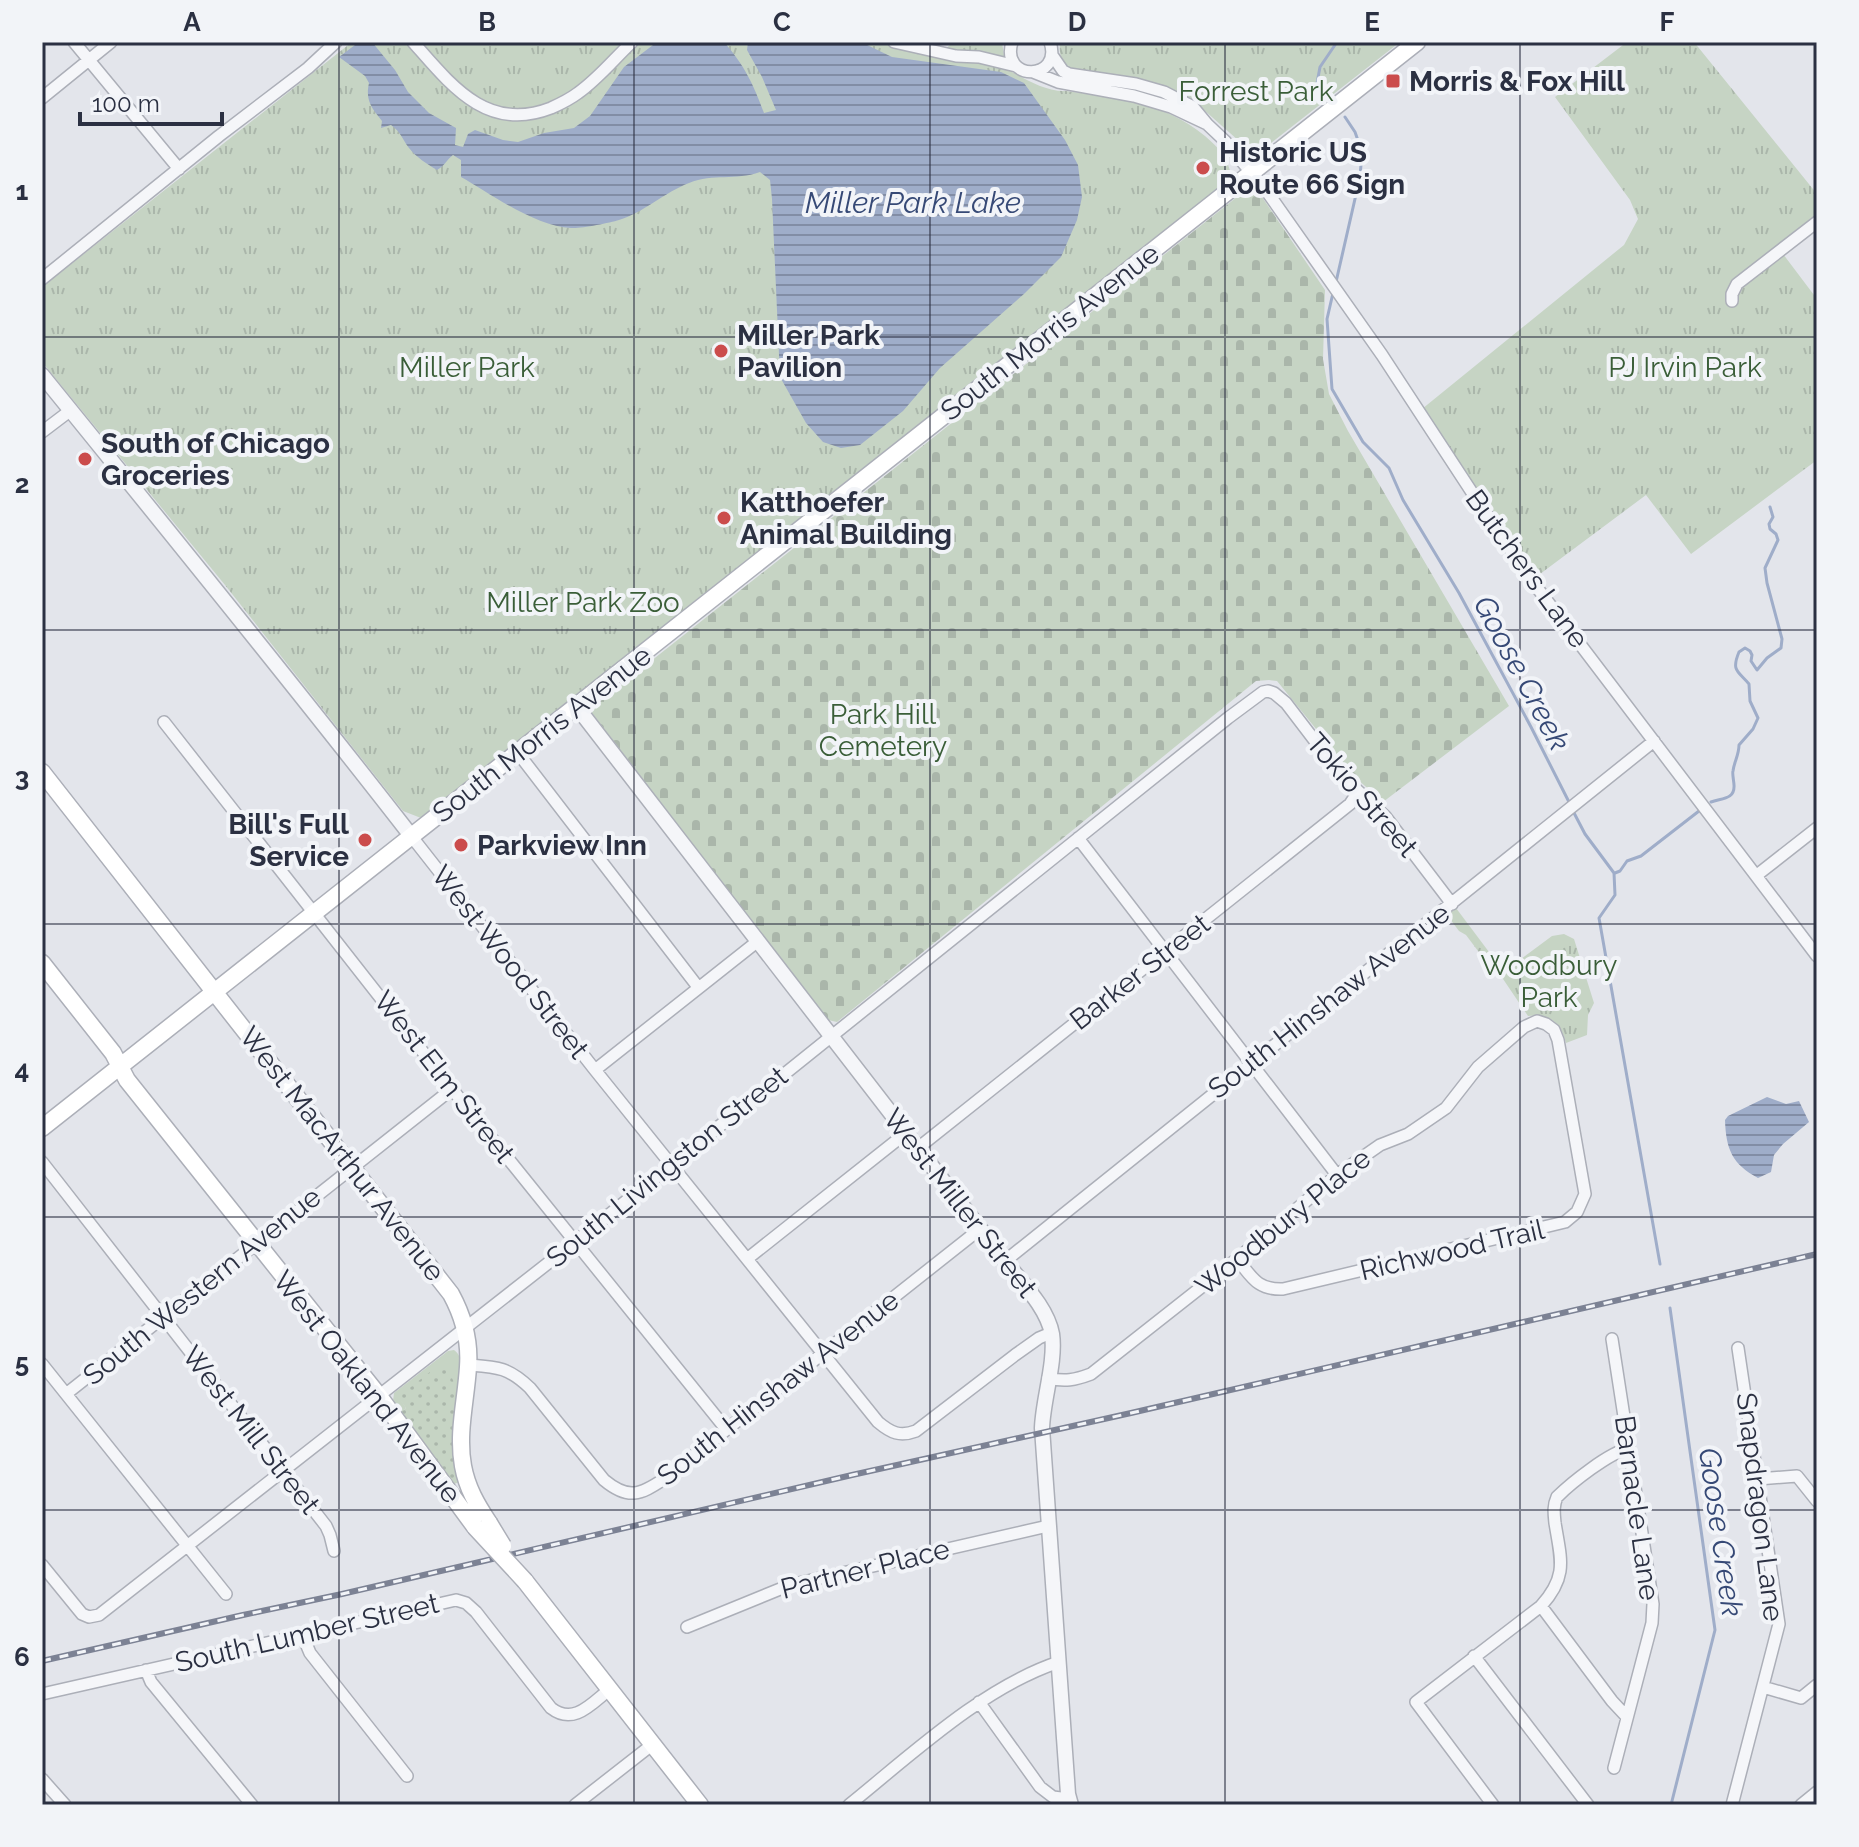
<svg xmlns="http://www.w3.org/2000/svg" width="1859" height="1847" font-family="Raleway,sans-serif">
<style>
.grass{fill:#c6d4c4}
.cemetery{fill:url(#cemetery-stones)}
.park{fill:url(#park-tufts)}
.garden{fill:url(#garden-dots)}
.water{fill:url(#water-rules)}
.lines{fill:none;stroke-linecap:round;stroke-linejoin:round}
.stream{stroke:#9fadc9;stroke-width:3}
.minor-casing{stroke:#acafb8;stroke-width:14}
.tertiary-casing{stroke:#acafb8;stroke-width:17}
.secondary-casing{stroke:#acafb8;stroke-width:19}
.minor{stroke:#f5f6f9;stroke-width:11}
.tertiary{stroke:#f5f6f9;stroke-width:14}
.secondary{stroke:#fff;stroke-width:16}
.rail-casing{stroke:#7c8294;stroke-width:6}
.rail{stroke:#f2f4f8;stroke-width:3;stroke-dasharray:9;stroke-linecap:butt}
.secondary-bridge-casing{stroke:#acafb8;stroke-width:19;stroke-linecap:butt}
.secondary-bridge{stroke:#fff;stroke-width:16}
.grid{fill:none;stroke:#2b3042;stroke-width:2;stroke-opacity:0.55}
.poi-dot{fill:#cb4c4c;stroke:#f2f4f8;stroke-width:3}
.labels{text-anchor:middle;dominant-baseline:central;stroke-width:8;stroke-linejoin:round;paint-order:stroke}
.poi-label{font-size:28px;font-weight:bold;fill:#2b3042;stroke:#f2f4f8;text-anchor:start}
.park-label{font-size:28px;fill:#3a5e38;stroke:#f2f4f8}
.street-label{font-size:28px;fill:#2b3042;stroke:#f2f4f8}
.water-label{font-size:30px;font-style:italic;fill:#364976;stroke:#f2f4f8}
.neatline{fill:none;stroke:#2b3042;stroke-width:3}
.grid-label{font-size:26px;text-anchor:middle;font-weight:bold;fill:#2b3042}
</style>
<defs>
<pattern id="cemetery-stones" width="16" height="16" patternUnits="userSpaceOnUse" patternTransform="scale(2)"><rect width="16" height="16" fill="#c6d4c4"/><path d="M2 7V4a2 2 0 0 1 4 0v3zM10 15v-3a2 2 0 0 1 4 0v3z" fill="#aab6aa"/></pattern>
<pattern id="park-tufts" width="24" height="20" patternUnits="userSpaceOnUse" patternTransform="scale(2)"><rect width="24" height="20" fill="#c6d4c4"/><path d="M3 7l-1-3M5 7V3M7 7l1-3M15 17l-1-3M17 17v-4M19 17l1-3" fill="none" stroke="#aab6aa"/></pattern>
<pattern id="garden-dots" width="8" height="8" patternUnits="userSpaceOnUse" patternTransform="scale(2)"><rect width="8" height="8" fill="#c6d4c4"/><path d="M2 2h.1M6 6h.1" fill="none" stroke="#aab6aa" stroke-width="1.8" stroke-linecap="round"/></pattern>
<pattern id="water-rules" width="6" height="5" patternUnits="userSpaceOnUse" patternTransform="scale(2)"><rect width="6" height="5" fill="#9fadc9"/><path d="M0 2.5h6" fill="none" stroke="#828da5"/></pattern>
</defs>
<rect width="100%" height="100%" fill="#e3e5eb"/>
<path class="grass" d="M454,1350c12,8 5,28 4,41l-59,6 7,11 -6,5 -7,-12 1,-8 54,-42z"/>
<path class="cemetery" d="M1247,189h6l7,5 65,96 -2,69 6,35 19,37 161,275 -126,96 -27,-24 -79,-97 -8,-1 -13,1 -419,341 -9,-2 -236,-307 1,-6z"/>
<path class="park" d="M352,42h586l3,5 5,1 8,-6h48l4,27c18,9 39,23 60,22 52,7 96,10 139,45 14,12 23,21 26,40l-7,9 -803,633 -18,-7 -178,-226 -183,-223v-75z
M1060,42h340l-129,101 -11,7 -12,-1 -44,-39 -29,-17 -106,-24c-9,-10 -10,-15 -9,-27z
M1627,42h67l123,152v21l-40,31 40,53v161l-126,94 -45,-59 -110,82 -114,-168 202,-164 14,-26 -8,-19 -75,-103z
M1456,908l42,56 11,4 43,-32 12,-2 10,5 20,64 -6,12 -1,20 -21,8c-5,-21 -17,-29 -38,-27l-27,-40 -8,-5 -27,-36 -7,-4 -12,-16z"/>
<path class="garden" d="M444,1361l14,30 1,91 -7,3 -52,-72 6,-5 -8,-11z"/>
<path class="water" d="M359,42h13l23,28 13,22 21,21 27,15 -1,17 8,2 5,-13 7,-4 28,10 15,2 26,-9 30,-5 16,-12 34,-49 33,-25h67c21,24 29,42 40,71l12,-3 -14,-33 -15,-27 1,-8h113l31,15 109,15 23,11 41,57 13,25 4,32 -5,23 -16,37 -36,36 -85,75 -37,43 -43,34 -19,3 -18,-6 -17,-19 -26,-46 -8,-178 -2,-19 -10,-8c-25,9 -46,1 -71,11 -24,9 -46,30 -70,37 -10,3 -39,9 -48,8 -35,-1 -80,-34 -110,-51v-17l-8,-5c-6,4 -8,11 -16,15 -10,-6 -21,-13 -28,-22 -7,-9 -8,-16 -18,-23l-10,3 1,-7c-10,-13 -17,-20 -13,-38l-4,-7 -26,-19z
M1767,1097l19,7 13,-3 10,21 -26,22 -9,11 -3,17 -13,6c-26,-14 -32,-29 -33,-58l3,-4z"/>
<g class="lines">
<path class="stream" d="M1325,95l-8,-12 3,-16 17,-25
M1336,282l24,-105 2,-25 -7,-20 -10,-15
M1333,293l-6,26 5,70 31,53 26,26 14,32 56,93 72,134 39,77
M1711,802c10,-4 24,-2 23,-17 0,-3 -2,-12 -1,-14 1,-9 6,-16 6,-26l14,-16 5,-11 -8,-17 -1,-17c-11,-13 -18,-13 -10,-32l6,-4 5,3 2,4 -1,6 6,9 10,-12 14,-10 1,-9 -15,-56 -2,-15 13,-28 -2,-6 -6,-5 -1,-5 4,-7 -3,-10
M1573,811l12,23 29,39 1,22 -16,23 61,346
M1615,873l5,-2 7,-10 14,-5 58,-45
M1670,1308l45,322 -44,175"/>
<defs>
<path id="minor" d="M74,42l105,127
M413,42c38,43 74,91 138,66 9,-4 19,-9 27,-15 20,-14 36,-34 54,-51
M894,42l62,14 23,1 37,9
M1012,42c-12,40 51,39 38,0
M1033,72l25,10 76,14 37,11 36,17 -14,-17 -29,-15 -28,-8 -67,-10 -6,-3 -11,-16
M42,98l69,-56
M1207,124l18,17 43,52 114,162 91,139 59,87 285,375
M42,279l177,-143 89,-68 28,-26
M1732,301v-7l5,-10 80,-62
M42,432l29,-22
M164,722l288,367 274,340
M518,753l180,234
M412,837l183,233 283,352c13,11 22,15 38,9l99,-76 24,-17 12,-5
M1078,838l259,337
M1757,875l60,-47
M595,1070l163,-129
M918,1148l432,-344 8,-12
M42,1162l284,364 4,9 4,16
M747,1259l159,-126
M1005,1261l649,-520
M1612,1339l41,265 -1,19 -38,145
M42,1364l184,230
M469,1365c28,2 39,2 61,23l74,92c24,20 36,15 60,-1l316,-250
M1048,1378c17,4 27,2 43,-4l146,-115 100,-84 43,-30 28,-11 38,-26 32,-41 46,-40 13,-6 9,3 8,6 4,10 27,154 -8,18 -12,10 -282,67c-26,1 -31,-12 -46,-30
M66,1394l386,-305
M1758,1479l39,-3 20,25
M42,1565l40,49 7,3 10,-2 476,-373 653,-524 35,-26 5,-1 6,2 12,10 55,72 44,41 67,88
M1541,1606l71,95 14,15
M687,1627l103,-42 258,-59
M302,1634l8,19 97,123
M1474,1656l114,149
M146,1670l5,12 101,123
M1763,1687l38,11 16,-13
M42,1694l414,-94 10,3 10,9 75,96c23,18 41,-5 59,-19
M979,1702l61,85 13,10 16,2
M42,1779l23,26
M575,1805l78,-61
M849,1805c62,-50 134,-118 210,-143
M1493,1805l-77,-103 125,-96c27,-30 20,-46 14,-83 -1,-10 -2,-17 2,-26 14,-14 53,-45 71,-48
M1732,1805l47,-181 -41,-276
M1801,1805l16,-13"/>
<path id="tertiary" d="M42,375c124,153 249,306 370,462
M577,707l428,554c16,21 42,46 47,73 4,28 -9,65 -10,94l26,366 3,11"/>
<path id="secondary" d="M42,772l409,522c12,22 19,47 17,73 -2,33 -11,66 -5,99 4,22 14,39 26,57
M42,963l71,90 14,27 252,316 96,131
M42,1128l1375,-1086
M525,1581l175,224"/>
</defs>
<use href="#minor" class="minor-casing"/>
<use href="#tertiary" class="tertiary-casing"/>
<use href="#secondary" class="secondary-casing"/>
<use href="#minor" class="minor"/>
<use href="#tertiary" class="tertiary"/>
<use href="#secondary" class="secondary"/>
<defs>
<path id="rail" d="M42,1661l201,-46 99,-21 510,-119 279,-62 686,-159"/>
</defs>
<use href="#rail" class="rail-casing"/>
<use href="#rail" class="rail"/>
<defs>
<path id="secondary-bridge" d="M489,1523l14,23
M475,1527l50,54"/>
</defs>
<use href="#secondary-bridge" class="secondary-bridge-casing"/>
<use href="#secondary-bridge" class="secondary-bridge"/>
</g>
<path class="grid" d="M339,42v1763M634,42v1763M930,42v1763M1225,42v1763M1520,42v1763M42,337h1775M42,630h1775M42,924h1775M42,1217h1775M42,1510h1775"/>
<g class="poi-dot">
<rect x="1385" y="73" width="16" height="16" rx="4"/>
<circle cx="1203" cy="168" r="8"/>
<circle cx="721" cy="351" r="8"/>
<circle cx="85" cy="459" r="8"/>
<circle cx="724" cy="518" r="8"/>
<circle cx="365" cy="840" r="8"/>
<circle cx="461" cy="845" r="8"/>
</g>
<g class="labels">
<g class="poi-label">
<text x="1409" y="81">Morris &amp; Fox Hill</text>
<text x="1219" y="152">Historic US<tspan x="1219" dy="32">Route 66 Sign</tspan></text>
<text x="737" y="335">Miller Park<tspan x="737" dy="32">Pavilion</tspan></text>
<text x="101" y="443">South of Chicago<tspan x="101" dy="32">Groceries</tspan></text>
<text x="740" y="502">Katthoefer<tspan x="740" dy="32">Animal Building</tspan></text>
<text x="349" y="824" text-anchor="end">Bill's Full<tspan x="349" dy="32">Service</tspan></text>
<text x="477" y="845">Parkview Inn</text>
</g>
<g class="park-label">
<text x="1256" y="91">Forrest Park</text>
<text x="467" y="367">Miller Park</text>
<text x="1685" y="367">PJ Irvin Park</text>
<text x="583" y="602">Miller Park Zoo</text>
<text x="883" y="714">Park Hill<tspan x="883" dy="32">Cemetery</tspan></text>
<text x="1549" y="965">Woodbury<tspan x="1549" dy="32">Park</tspan></text>
</g>
<g class="street-label">
<text transform="translate(1050 332) rotate(-38)">South Morris Avenue</text>
<text transform="translate(1527 569) rotate(54)">Butchers Lane</text>
<text transform="translate(542 734) rotate(-38)">South Morris Avenue</text>
<text transform="translate(1362 795) rotate(49)">Tokio Street</text>
<text transform="translate(510 962) rotate(52)">West Wood Street</text>
<text transform="translate(1140 972) rotate(-38)">Barker Street</text>
<text transform="translate(1329 1001) rotate(-38)">South Hinshaw Avenue</text>
<text transform="translate(444 1077) rotate(52)">West Elm Street</text>
<text transform="translate(342 1154) rotate(52)">West MacArthur Avenue</text>
<text transform="translate(667 1167) rotate(-39)">South Livingston Street</text>
<text transform="translate(960 1203) rotate(52)">West Miller Street</text>
<text transform="translate(1283 1222) rotate(-39)">Woodbury Place</text>
<text transform="translate(1452 1250) rotate(-13)">Richwood Trail</text>
<text transform="translate(202 1286) rotate(-39)">South Western Avenue</text>
<text transform="translate(367 1387) rotate(52)">West Oakland Avenue</text>
<text transform="translate(778 1388) rotate(-38)">South Hinshaw Avenue</text>
<text transform="translate(251 1430) rotate(52)">West Mill Street</text>
<text transform="translate(1760 1507) rotate(83)">Snapdragon Lane</text>
<text transform="translate(1637 1508) rotate(82)">Barnacle Lane</text>
<text transform="translate(865 1569) rotate(-14)">Partner Place</text>
<text transform="translate(307 1633) rotate(-13)">South Lumber Street</text>
</g>
<g class="water-label">
<text x="913" y="202">Miller Park Lake</text>
<text transform="translate(1522 673) rotate(62)">Goose Creek</text>
<text transform="translate(1721 1532) rotate(82)">Goose Creek</text>
</g>
</g>
<rect width="1859" height="1847" fill="none" stroke="#f2f4f8" stroke-width="88"/>
<path d="M80 112v12h142v-12" fill="none" stroke="#2b3042" stroke-width="4"/>
<text x="92" y="112" font-size="24" fill="#2b3042" stroke="#f2f4f8" stroke-width="6" paint-order="stroke">100 m</text>
<rect x="44" y="44" width="1771" height="1759" class="neatline"/>
<g class="grid-label">
<text x="192" y="31">A</text>
<text x="487" y="31">B</text>
<text x="782" y="31">C</text>
<text x="1077" y="31">D</text>
<text x="1372" y="31">E</text>
<text x="1667" y="31">F</text>
<text x="22" y="200">1</text>
<text x="22" y="493">2</text>
<text x="22" y="786">3</text>
<text x="22" y="1079">4</text>
<text x="22" y="1372">5</text>
<text x="22" y="1666">6</text>
</g>
</svg>
